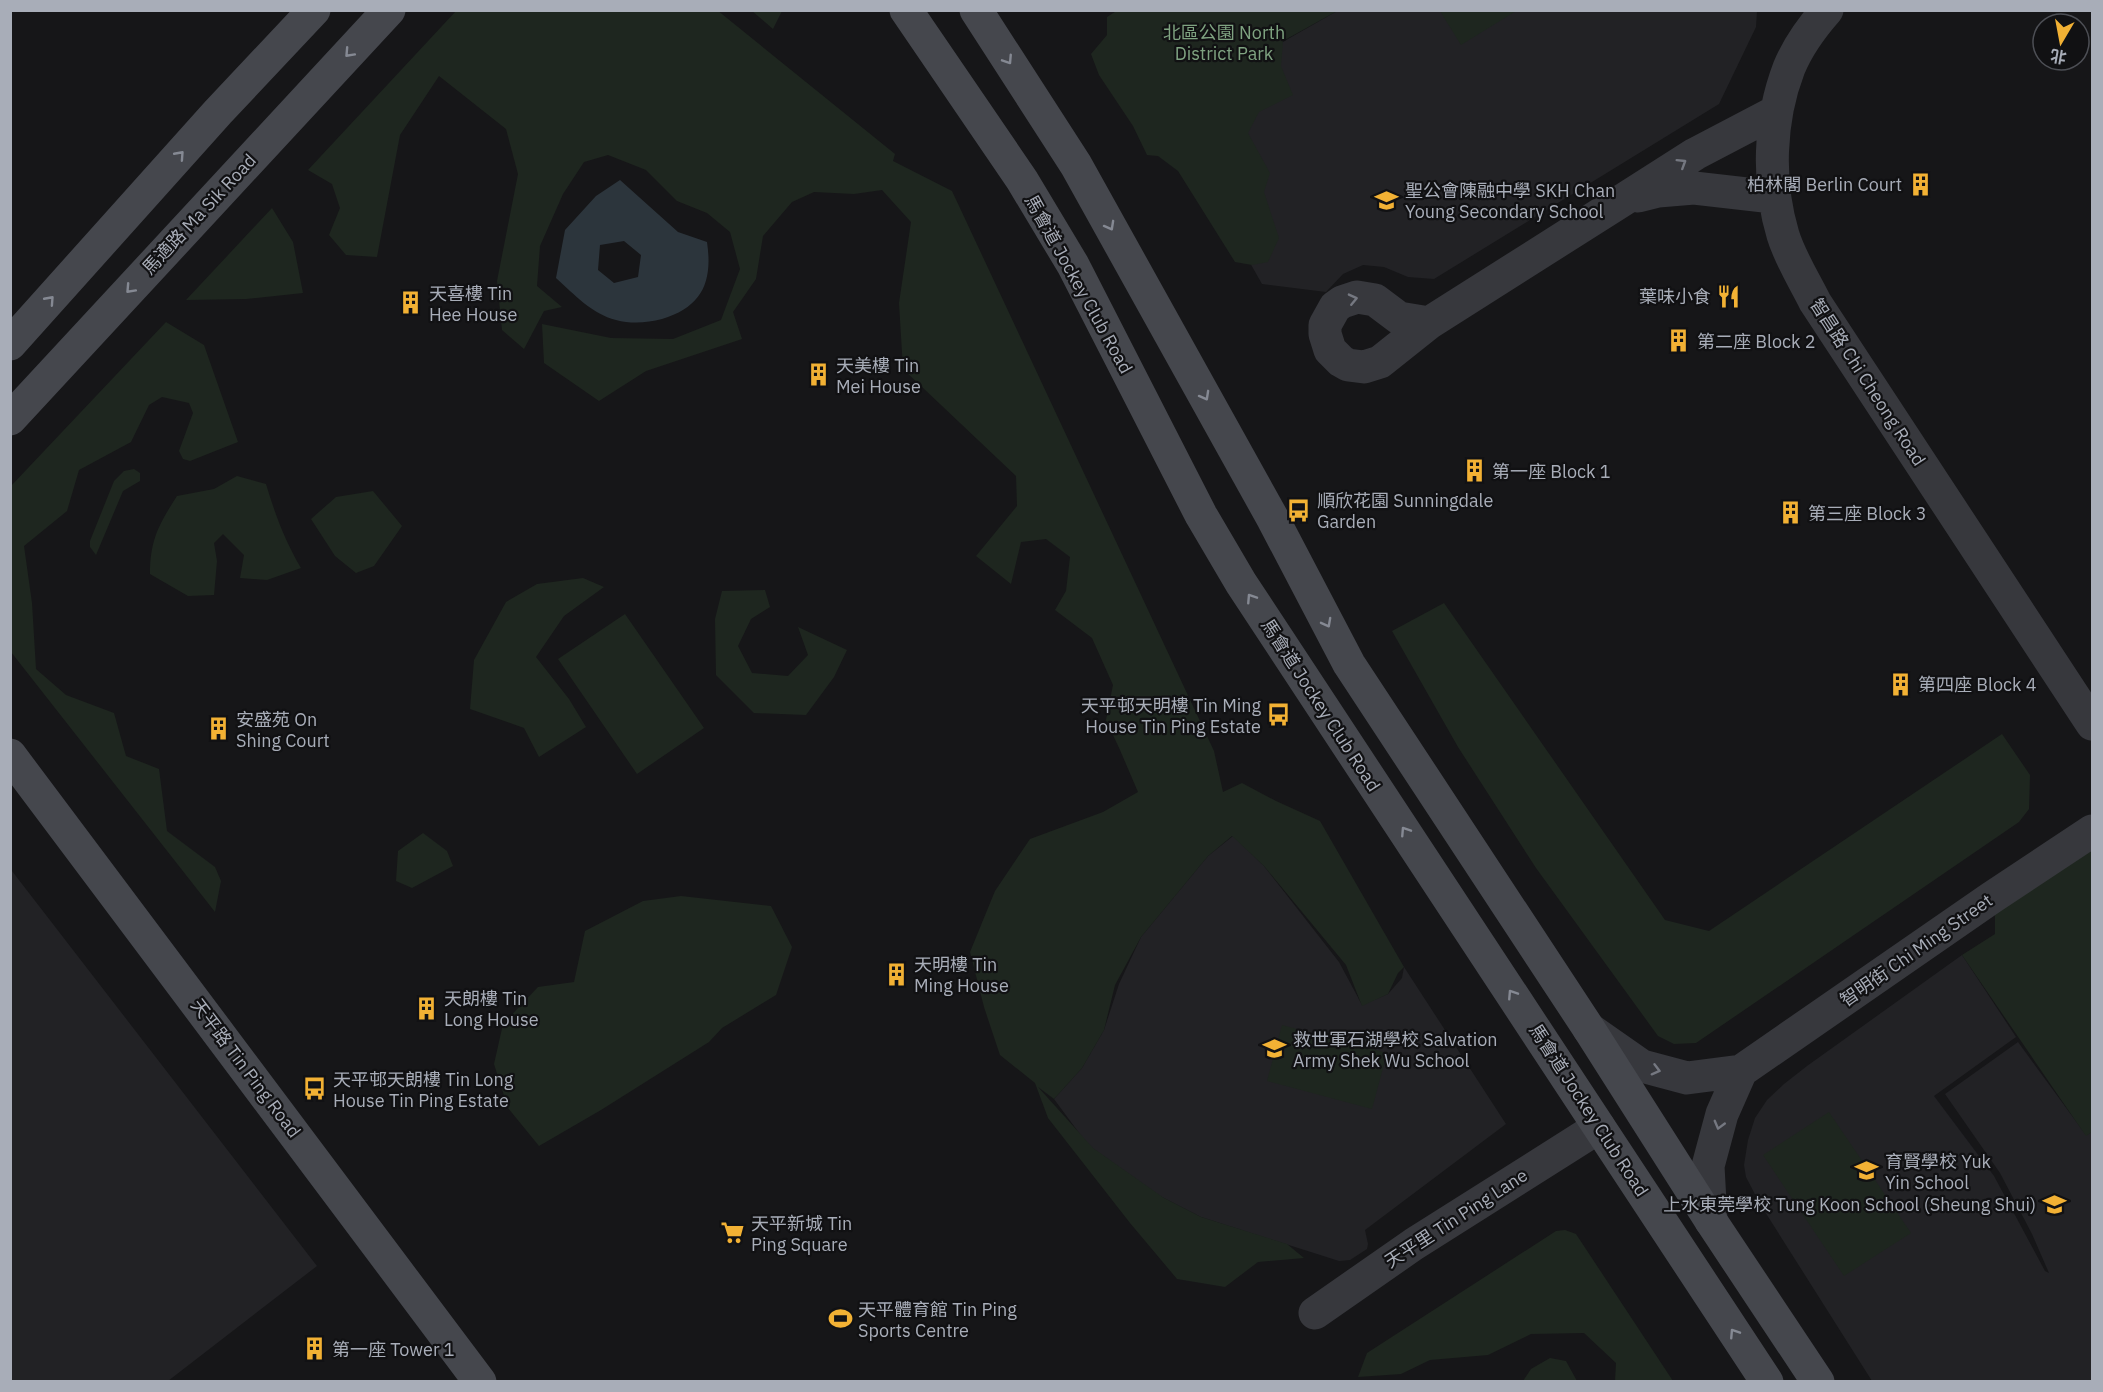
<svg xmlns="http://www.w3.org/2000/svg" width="2103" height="1392" font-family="'IBM Plex Sans','Noto Sans SC',sans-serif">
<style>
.built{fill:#222225}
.green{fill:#1e261f}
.water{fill:#2c353c;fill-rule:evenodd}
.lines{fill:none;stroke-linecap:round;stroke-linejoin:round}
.street{stroke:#37383d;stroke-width:33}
.secondary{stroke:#45474d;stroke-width:33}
.oneway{stroke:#858993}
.oneway2{stroke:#757881}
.labels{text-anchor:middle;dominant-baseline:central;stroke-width:4.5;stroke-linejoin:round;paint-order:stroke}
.park-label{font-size:18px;fill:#7fa381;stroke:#111113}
.poi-label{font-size:18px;fill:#a8adb8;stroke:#111113;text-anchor:start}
.street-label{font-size:18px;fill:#a8adb8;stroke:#111113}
</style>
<rect width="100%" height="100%" fill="#161618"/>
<path class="built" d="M1337,11h420l-1,16 -37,77 -285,175 -26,-2 -24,-10 -21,-2 -20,9 -17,18 -64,-8 -17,-30 -43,-166z
M1233,836l31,30 75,96 23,43 26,-11 14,-16 2,-11 102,157 -141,106 3,14 -1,5 -17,11 -11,1 -138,-44 -41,-21 -72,-51 -34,-46 28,-31 22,-38 15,-46 22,-47 67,-81z
M12,871l305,395 -149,115 -157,1z
M1962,955l54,82 -82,59 60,80 51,95 4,2 -17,-39 -32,-61 -55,-79 73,-52 68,93 6,-3v249h-220l-112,-177 -14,-27 -2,-12 4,-25 7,-22 12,-18 17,-16 23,-18z"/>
<path class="green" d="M717,10l178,144 -2,7 59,30 262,560 9,41 19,-9 34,18 44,20 84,146 -6,6 -10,21 -26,12 -16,-41 -82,-99 -32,-30 -24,20 -67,81 -26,48 -11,45 -22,38 -28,31 -16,-12 55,61 71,50 37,19 86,27 17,14 -46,4 -33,25 -48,-8 -47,-56 -82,-105 -13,-35 -35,-28 -16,-48 -14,-55 25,-61 35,-52 73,-27 35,-20 -18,-42 -14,-30 7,-35 -21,-47 -37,-28 11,-19 4,-34 -24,-18 -25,3 -10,42 -35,-28 41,-50 -1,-30 -113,-107 -4,-66 12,-81 -29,-32 -28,4 -40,-2 -22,10 -29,34 -7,43 -23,33 9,27 -96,32 -47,30 -55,-38 -2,-39 69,14 62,1 48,-19 19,-51 -10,-37 -23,-19 -30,-12 -31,-31 -38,-15 -24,7 -21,32 -23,52 -3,40 25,21 -18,4 -20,38 -22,-19 -5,-49 21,-107 -12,-45 -67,-53 -39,59 -23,122 -31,-2 -17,-20 11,-27 -8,-24 -24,-14 148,-159z
M1118,10l219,1 -54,30 -2,25 12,29 -34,17 -11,21 22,40 -6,19 15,46 -11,24 -16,3 -17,-3 -57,-91 -20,-15 -11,-1 -14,-29 -34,-51 -8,-21 16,-19v-18z
M752,11h30l-9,18z
M1440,11h76l-55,34z
M272,208l21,34 10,51 -57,6 -60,1z
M166,322l38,23 34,97 -48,19 -7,-2 -4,-8 14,-38 -4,-10 -27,-6 -13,8 -18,37 -52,28 -12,41 -43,35 8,57 4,66 30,26 48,18 12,43 33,13 8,62 48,36 6,14 -6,31 -204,-260v-166z
M134,469l6,4v8l-17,10 -27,64 -6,-8v-6l24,-60 10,-10z
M237,476l29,8c9,30 19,57 35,84l-34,12 -27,-2 4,-23 -21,-21 -9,9 3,18 -3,34 -26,1 -38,-22c0,-34 9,-50 27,-78l37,-7z
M373,491l29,35 -28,40 -18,7 -21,-17 -24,-37 25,-22z
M583,578l21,9 -40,29 -28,41 33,42 17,28 -47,30 -15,-29 -54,-19 4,-49 32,-58 31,-18z
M765,590l5,17 -19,12 -13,27 14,27 36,3 20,-21 -10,-28 49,23 -13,27 -28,38 -52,-2 -38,-38 -1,-56 7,-28z
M1444,603l221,317 44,11 293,-197 28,41 -1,34 -10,13 -323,221 -22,1 -16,-8 -122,-168 -78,-121 -66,-116z
M625,614l79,114 -67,46 -79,-115z
M2092,830v302l-6,4 -124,-181 33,-21v-25z
M423,833l24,18 6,15 -41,22 -16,-7 2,-30z
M681,896l90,10 21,41 -16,48 -54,33 -13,14 -108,68 -62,36 -31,-38 -14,-44 9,-40 35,-37 36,-5 11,-51 58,-30z
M1282,1025l105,28 -15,56 -105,-28z
M1829,1112l82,121 -67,43 -81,-121z
M1565,1230l11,4 97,147h-58l1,-18 -32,-30 -53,1 -43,21 -58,5 -29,14 -43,3 9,-24 189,-122z
M1550,1358l16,3 11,20h-54l8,-12z"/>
<path class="water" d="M620,180l58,52 29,10c6,40 -5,65 -45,77 -15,4 -31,5 -46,1 -24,-6 -41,-25 -60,-42l9,-48 31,-34zM624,241l17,14 -3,22 -24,6 -16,-13 2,-25z"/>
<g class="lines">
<path class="street" d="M1827,10c-15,17 -29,36 -38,58 -20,52 -22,114 -6,167 7,23 21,45 32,67l277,422
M1638,196l20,-5 36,-3 79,9
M1429,323l-30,-5 -24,-18 -18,-3 -15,5 -7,5 -10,18v9l5,16 11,11 7,4 16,2 16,-5 49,-39 186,-118 80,-51 82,-43
M1589,1029l53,37 45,12 54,-7 250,-173 101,-67
M1711,1221l-3,-55 14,-52 19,-43
M1315,1313l99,-69 185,-117"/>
<path class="secondary" d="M906,10l116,170 51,85 128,250 40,68 526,799
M976,10l100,155 197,354 76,145 240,365 122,192 107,161
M10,344l208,-232 96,-102
M10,419l379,-409
M10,755l470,627"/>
</g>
<defs><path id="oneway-chevron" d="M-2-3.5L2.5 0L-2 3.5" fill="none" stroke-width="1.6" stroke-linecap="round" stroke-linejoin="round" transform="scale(1.5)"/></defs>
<g class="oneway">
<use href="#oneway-chevron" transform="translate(349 53) rotate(133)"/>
<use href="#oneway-chevron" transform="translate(1008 60) rotate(57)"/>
<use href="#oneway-chevron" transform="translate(180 155) rotate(-48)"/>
<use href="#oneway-chevron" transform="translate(1110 226) rotate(61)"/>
<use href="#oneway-chevron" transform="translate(130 289) rotate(133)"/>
<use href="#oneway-chevron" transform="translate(50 300) rotate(-48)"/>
<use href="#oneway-chevron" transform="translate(1205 396) rotate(61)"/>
<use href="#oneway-chevron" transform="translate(1251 598) rotate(-123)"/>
<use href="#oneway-chevron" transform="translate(1327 623) rotate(62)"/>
<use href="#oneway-chevron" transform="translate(1405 831) rotate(-123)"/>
<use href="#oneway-chevron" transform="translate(1512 994) rotate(-123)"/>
<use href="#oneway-chevron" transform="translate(1734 1333) rotate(-123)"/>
</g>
<g class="oneway2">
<use href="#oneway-chevron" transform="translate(1682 163) rotate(-32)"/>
<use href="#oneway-chevron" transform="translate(1353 299) rotate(-13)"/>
<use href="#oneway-chevron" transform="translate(1656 1070) rotate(15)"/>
<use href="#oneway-chevron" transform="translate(1719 1125) rotate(105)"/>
</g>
<defs>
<symbol id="building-bare" viewBox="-9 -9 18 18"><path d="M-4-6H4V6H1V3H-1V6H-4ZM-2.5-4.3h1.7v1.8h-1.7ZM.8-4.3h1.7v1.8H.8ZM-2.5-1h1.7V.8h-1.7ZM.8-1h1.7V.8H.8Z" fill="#f2b134" stroke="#111113" stroke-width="2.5" paint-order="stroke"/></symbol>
<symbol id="school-bare" viewBox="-9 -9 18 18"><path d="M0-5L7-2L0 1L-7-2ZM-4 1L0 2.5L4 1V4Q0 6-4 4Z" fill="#f2b134" stroke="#111113" stroke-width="2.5" paint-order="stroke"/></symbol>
<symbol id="restaurant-bare" viewBox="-9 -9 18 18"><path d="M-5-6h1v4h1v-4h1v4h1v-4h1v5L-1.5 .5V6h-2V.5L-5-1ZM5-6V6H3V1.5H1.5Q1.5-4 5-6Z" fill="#f2b134" stroke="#111113" stroke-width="2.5" paint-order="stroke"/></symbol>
<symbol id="bus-bare" viewBox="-9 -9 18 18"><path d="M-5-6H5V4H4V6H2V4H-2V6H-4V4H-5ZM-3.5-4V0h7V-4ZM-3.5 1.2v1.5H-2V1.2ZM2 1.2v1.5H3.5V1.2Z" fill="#f2b134" stroke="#111113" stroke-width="2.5" paint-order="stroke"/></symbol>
<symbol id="supermarket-bare" viewBox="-9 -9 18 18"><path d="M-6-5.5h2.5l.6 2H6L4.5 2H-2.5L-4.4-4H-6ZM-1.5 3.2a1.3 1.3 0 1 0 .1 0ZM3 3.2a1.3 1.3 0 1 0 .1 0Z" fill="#f2b134" stroke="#111113" stroke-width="2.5" paint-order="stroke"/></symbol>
<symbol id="stadium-bare" viewBox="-9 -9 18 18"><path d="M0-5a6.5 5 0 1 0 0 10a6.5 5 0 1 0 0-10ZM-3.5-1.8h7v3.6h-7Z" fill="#f2b134" stroke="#111113" stroke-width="2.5" paint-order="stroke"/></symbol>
</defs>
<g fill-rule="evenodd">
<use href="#building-bare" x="1904" y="168" width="33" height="33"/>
<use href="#school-bare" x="1370" y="184" width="33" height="33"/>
<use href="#restaurant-bare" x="1712" y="280" width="33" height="33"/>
<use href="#building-bare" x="394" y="286" width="33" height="33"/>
<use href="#building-bare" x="1662" y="324" width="33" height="33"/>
<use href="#building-bare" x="802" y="358" width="33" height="33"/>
<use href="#building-bare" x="1458" y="454" width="33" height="33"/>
<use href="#bus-bare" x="1282" y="494" width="33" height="33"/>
<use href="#building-bare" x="1774" y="496" width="33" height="33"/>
<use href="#building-bare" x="1884" y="668" width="33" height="33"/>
<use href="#bus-bare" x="1262" y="698" width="33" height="33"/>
<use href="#building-bare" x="202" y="712" width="33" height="33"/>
<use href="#building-bare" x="880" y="958" width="33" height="33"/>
<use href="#building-bare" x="410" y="992" width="33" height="33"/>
<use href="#school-bare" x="1258" y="1032" width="33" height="33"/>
<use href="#bus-bare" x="298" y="1072" width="33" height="33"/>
<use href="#school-bare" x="1850" y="1154" width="33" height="33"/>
<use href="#school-bare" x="2038" y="1188" width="33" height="33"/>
<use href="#supermarket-bare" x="716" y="1216" width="33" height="33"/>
<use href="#stadium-bare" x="824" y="1302" width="33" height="33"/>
<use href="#building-bare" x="298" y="1332" width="33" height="33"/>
</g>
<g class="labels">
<g class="park-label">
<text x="1224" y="32">北區公園 North<tspan x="1224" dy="21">District Park</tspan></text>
</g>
<g class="poi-label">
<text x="1902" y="184" text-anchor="end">柏林閣 Berlin Court</text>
<text x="1405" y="190">聖公會陳融中學 SKH Chan<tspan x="1405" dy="21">Young Secondary School</tspan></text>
<text x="429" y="293">天喜樓 Tin<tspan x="429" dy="21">Hee House</tspan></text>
<text x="1711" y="296" text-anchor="end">葉味小食</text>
<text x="1697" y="341">第二座 Block 2</text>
<text x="836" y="365">天美樓 Tin<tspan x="836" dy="21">Mei House</tspan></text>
<text x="1492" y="471">第一座 Block 1</text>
<text x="1317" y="500">順欣花園 Sunningdale<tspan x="1317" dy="21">Garden</tspan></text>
<text x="1808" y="513">第三座 Block 3</text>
<text x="1918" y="684">第四座 Block 4</text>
<text x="1261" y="705" text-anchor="end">天平邨天明樓 Tin Ming<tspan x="1261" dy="21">House Tin Ping Estate</tspan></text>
<text x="236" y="719">安盛苑 On<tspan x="236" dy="21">Shing Court</tspan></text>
<text x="914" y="964">天明樓 Tin<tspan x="914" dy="21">Ming House</tspan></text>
<text x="444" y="998">天朗樓 Tin<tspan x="444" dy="21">Long House</tspan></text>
<text x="1293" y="1039">救世軍石湖學校 Salvation<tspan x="1293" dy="21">Army Shek Wu School</tspan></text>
<text x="333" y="1079">天平邨天朗樓 Tin Long<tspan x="333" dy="21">House Tin Ping Estate</tspan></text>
<text x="1885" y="1161">育賢學校 Yuk<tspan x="1885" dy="21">Yin School</tspan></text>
<text x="2036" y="1204" text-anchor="end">上水東莞學校 Tung Koon School (Sheung Shui)</text>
<text x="751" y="1223">天平新城 Tin<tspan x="751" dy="21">Ping Square</tspan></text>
<text x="858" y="1309">天平體育館 Tin Ping<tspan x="858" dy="21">Sports Centre</tspan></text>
<text x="332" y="1349">第一座 Tower 1</text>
</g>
<g class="street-label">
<text transform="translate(199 214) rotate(-47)">馬適路 Ma Sik Road</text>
<text transform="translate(1079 284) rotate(61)">馬會道 Jockey Club Road</text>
<text transform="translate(1868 382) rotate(57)">智昌路 Chi Cheong Road</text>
<text transform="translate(1321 705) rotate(57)">馬會道 Jockey Club Road</text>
<text transform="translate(1916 950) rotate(-35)">智明街 Chi Ming Street</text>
<text transform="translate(246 1068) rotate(53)">天平路 Tin Ping Road</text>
<text transform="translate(1589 1110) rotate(57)">馬會道 Jockey Club Road</text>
<text transform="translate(1456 1218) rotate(-33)">天平里 Tin Ping Lane</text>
</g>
</g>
<rect width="2103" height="1392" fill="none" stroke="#a8adb8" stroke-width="24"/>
<g transform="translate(2061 42) rotate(190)"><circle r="28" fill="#111113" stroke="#4d4f55" stroke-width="1.5"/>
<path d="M0-4.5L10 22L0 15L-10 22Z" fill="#f2b134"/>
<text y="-9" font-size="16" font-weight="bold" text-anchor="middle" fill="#a8adb8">北</text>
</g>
</svg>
